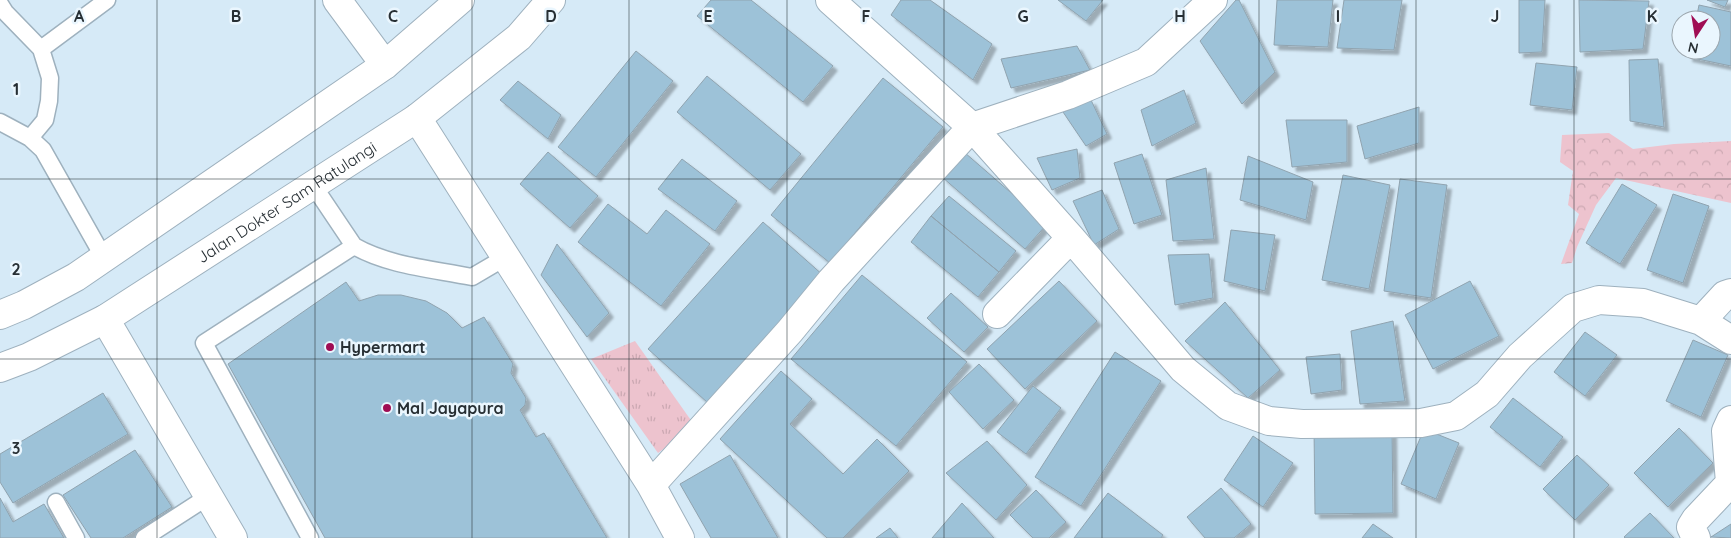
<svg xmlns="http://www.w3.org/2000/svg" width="1731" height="538" font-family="Quicksand,sans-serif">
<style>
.forest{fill:url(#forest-crowns)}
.park{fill:url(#park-tufts)}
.building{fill:#9dc2d8;stroke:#90a3af;filter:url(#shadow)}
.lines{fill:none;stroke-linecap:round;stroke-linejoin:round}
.service-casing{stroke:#9eb1be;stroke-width:19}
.minor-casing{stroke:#9eb1be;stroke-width:30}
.secondary-casing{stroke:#9eb1be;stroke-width:30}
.service{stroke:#fff;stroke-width:16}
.minor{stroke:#fff;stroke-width:28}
.secondary{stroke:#fff;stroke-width:28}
.grid{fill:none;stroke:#272f34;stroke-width:1;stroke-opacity:0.55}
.poi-dot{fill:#9f0d54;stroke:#eaf6fe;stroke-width:2}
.labels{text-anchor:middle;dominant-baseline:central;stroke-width:5;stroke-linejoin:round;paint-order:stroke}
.street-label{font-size:16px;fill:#272f34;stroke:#eaf6fe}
.poi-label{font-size:16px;font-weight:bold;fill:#272f34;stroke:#eaf6fe;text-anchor:start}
.grid-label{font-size:16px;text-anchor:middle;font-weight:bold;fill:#272f34;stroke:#eaf6fe;stroke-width:5;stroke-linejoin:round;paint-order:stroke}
</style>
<defs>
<pattern id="forest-crowns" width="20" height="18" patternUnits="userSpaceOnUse" patternTransform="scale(1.25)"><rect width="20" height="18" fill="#edc3ce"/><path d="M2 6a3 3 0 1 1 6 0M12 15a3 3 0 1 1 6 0" fill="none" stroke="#cba8b2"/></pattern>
<pattern id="park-tufts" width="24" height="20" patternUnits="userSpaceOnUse" patternTransform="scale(1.25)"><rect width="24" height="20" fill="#edc3ce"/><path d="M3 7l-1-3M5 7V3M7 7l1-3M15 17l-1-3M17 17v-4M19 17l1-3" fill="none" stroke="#cba8b2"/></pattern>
<filter id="shadow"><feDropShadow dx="4.5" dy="4.5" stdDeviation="1" flood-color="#0004"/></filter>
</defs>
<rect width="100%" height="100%" fill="#d6eaf7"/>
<path class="forest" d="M1609,133l24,16 41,-5 57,-3v62l-115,-25 -20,27 -19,42 -5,16 -11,1 18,-50 -11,-9 5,-34 -13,-9 2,-27z"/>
<path class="park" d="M635,341l60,85 -37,27 -67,-94z"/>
<path class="building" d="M711,0h40l82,66 -30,36 -106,-86z
M901,0h29l62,44 -19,36 -82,-65z
M1058,0h45l-17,21z
M1236,0h3l36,72 -33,32 -42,-63z
M1277,0h56l-5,47 -54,-2z
M1344,0h58l-8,50 -57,-2z
M1519,0h26l-3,52 -23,1z
M1579,0l70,1 -6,48 -63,3z
M1707,0h21l-3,7z
M1699,5l32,7v54l-43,-9 1,-7h22v-30h-15z
M1077,46l13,24 -79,18 -10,-29z
M636,51l37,30 -77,96 -38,-30z
M1658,59l6,68 -34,-6 -1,-61z
M1536,63l41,4 -5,43 -42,-5z
M707,76l94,78 -31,36 -93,-78z
M883,78l60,49 -113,136 -59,-48z
M518,81l43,34 -13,24 -48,-39z
M1184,90l12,33 -44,23 -11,-36z
M1091,100l16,34 -21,12 -23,-34z
M1419,107v36l-54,16 -8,-33z
M1286,120h61v42l-55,5z
M1077,149l3,29 -28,12 -15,-32z
M548,152l50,44 -28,32 -50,-44z
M964,152l83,72 -22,25 -83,-72z
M1142,154l20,61 -28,9 -20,-61z
M1248,156l65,26 -7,38 -66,-20z
M682,159l55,42 -22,30 -57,-42z
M1206,168l8,71 -41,2 -7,-61z
M1343,175l47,10 -21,104 -47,-9z
M1400,179l47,6 -16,113 -47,-7z
M1622,184l35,21 -37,59 -34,-21z
M1102,190l17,39 -25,16 -21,-44z
M1673,194l36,12 -26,77 -36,-13z
M949,196l67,55 -17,21 -68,-56z
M608,204l39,30 19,-24 44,34 -49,62 -83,-64z
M931,216l68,56 -21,25 -67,-55z
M763,222l61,54 -116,127 -60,-54z
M1231,230l44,5 -10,56 -41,-10z
M557,244l52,69 -22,24 -46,-62z
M1209,254l4,44 -38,7 -7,-50z
M862,275l105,87 -71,84 -105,-87z
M1059,281l38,40 -72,68 -38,-40z
M1470,281l29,55 -66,33 -28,-54z
M346,282l13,19 19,-6h23l25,6 21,12 15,15 22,-11 29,47 -2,9 15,25 -1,7 -5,5 16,27 8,-4 63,105h-282l-97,-174z
M951,293l37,34 -24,25 -37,-34z
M1225,302l55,68 -32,28 -63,-57z
M1393,321l12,80 -45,3 -9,-73z
M1585,332l32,23 -32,41 -31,-24z
M1693,340l35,15 -27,62 -35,-16z
M1115,352l46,29 -80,125 -46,-29z
M1340,354l2,36 -31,4 -5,-37z
M979,364l35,36 -31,29 -34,-37z
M781,371l31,28 -22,25 53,50 34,-35 32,32 -66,67h-16l-107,-99z
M1033,386l28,22 -35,46 -29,-22z
M103,393l25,41 -115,69 -13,-21v-28z
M1513,398l50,39 -23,30 -50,-40z
M1392,427l1,86 -78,1 -1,-86z
M1679,428l34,35 -45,44 -34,-34z
M1424,429l35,14 -23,56 -35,-15z
M1253,436l40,27 -30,44 -39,-27z
M987,441l40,44 -31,35 -50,-47z
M135,450l37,57 -49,31h-32l-28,-43z
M730,455l48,83h-67l-31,-54z
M1577,455l32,30 -34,35 -32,-31z
M1221,488l30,36 -17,14h-29l-18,-21z
M1036,490l30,32 -17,16h-16l-23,-23z
M1108,493l55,42 -2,3h-87z
M0,498l13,24 31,-18 20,34h-64z
M962,503l32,35h-62z
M1650,513l24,25h-49l-1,-1z
M1373,524l20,14h-31z
M1731,524v14l-20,-1z
M890,528l8,10h-22z"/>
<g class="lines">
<defs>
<path id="service" d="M0,4l5,8 36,37
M0,122l30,16 13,12 61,108
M30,138l15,-18 4,-19 1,-23 -9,-29 66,-49
M354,246c35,20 79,23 118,31l34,-20
M56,502l20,36
M144,538l65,-42
M310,538l-106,-195 150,-97 -41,-61"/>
<path id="minor" d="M337,0l48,65
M830,0l142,127 99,111 112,131 45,37 41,15 33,3 119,-1 35,-7 31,-22 33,-38 53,-48 26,-8 44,3 58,18 30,19
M417,118l234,367 29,53
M997,314l74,-76
M105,319l128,219
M1701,321l24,-26 6,-2
M651,485l139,-154 41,-50 141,-154 96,-32 78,-33 67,-62
M1696,538l-5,-11 5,-8 34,-36 -4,-52 5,-11"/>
<g id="secondary">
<path d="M0,315l24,-10 52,-28 309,-212 75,-65"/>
<path id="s1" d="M0,368l29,-11 76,-38 312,-201 102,-81 32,-37"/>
</g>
</defs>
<use href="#service" class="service-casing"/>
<use href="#minor" class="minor-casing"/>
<use href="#secondary" class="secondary-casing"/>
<use href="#service" class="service"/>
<use href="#minor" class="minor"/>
<use href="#secondary" class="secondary"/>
</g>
<path class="grid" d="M157,0v538M315,0v538M472,0v538M629,0v538M787,0v538M944,0v538M1102,0v538M1259,0v538M1416,0v538M1574,0v538M0,179h1731M0,359h1731"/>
<g class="poi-dot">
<circle cx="330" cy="347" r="5"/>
<circle cx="387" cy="408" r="5"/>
</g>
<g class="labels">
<g class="street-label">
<text stroke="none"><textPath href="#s1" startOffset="332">Jalan Dokter Sam Ratulangi</textPath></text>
</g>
<g class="poi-label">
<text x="340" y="347">Hypermart</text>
<text x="397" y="408">Mal Jayapura</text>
</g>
</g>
<g class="grid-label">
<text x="79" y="22">A</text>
<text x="236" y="22">B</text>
<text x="393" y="22">C</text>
<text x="551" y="22">D</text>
<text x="708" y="22">E</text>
<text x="866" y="22">F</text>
<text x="1023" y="22">G</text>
<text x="1180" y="22">H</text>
<text x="1338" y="22">I</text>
<text x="1495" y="22">J</text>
<text x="1652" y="22">K</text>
<text x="16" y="95">1</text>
<text x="16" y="275">2</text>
<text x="16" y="454">3</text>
</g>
<g transform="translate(1696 35) rotate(192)"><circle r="24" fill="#eaf6fe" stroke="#9ca6ad"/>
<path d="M0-4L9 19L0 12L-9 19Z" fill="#9f0d54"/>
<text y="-8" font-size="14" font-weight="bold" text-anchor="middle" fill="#272f34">N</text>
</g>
</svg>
